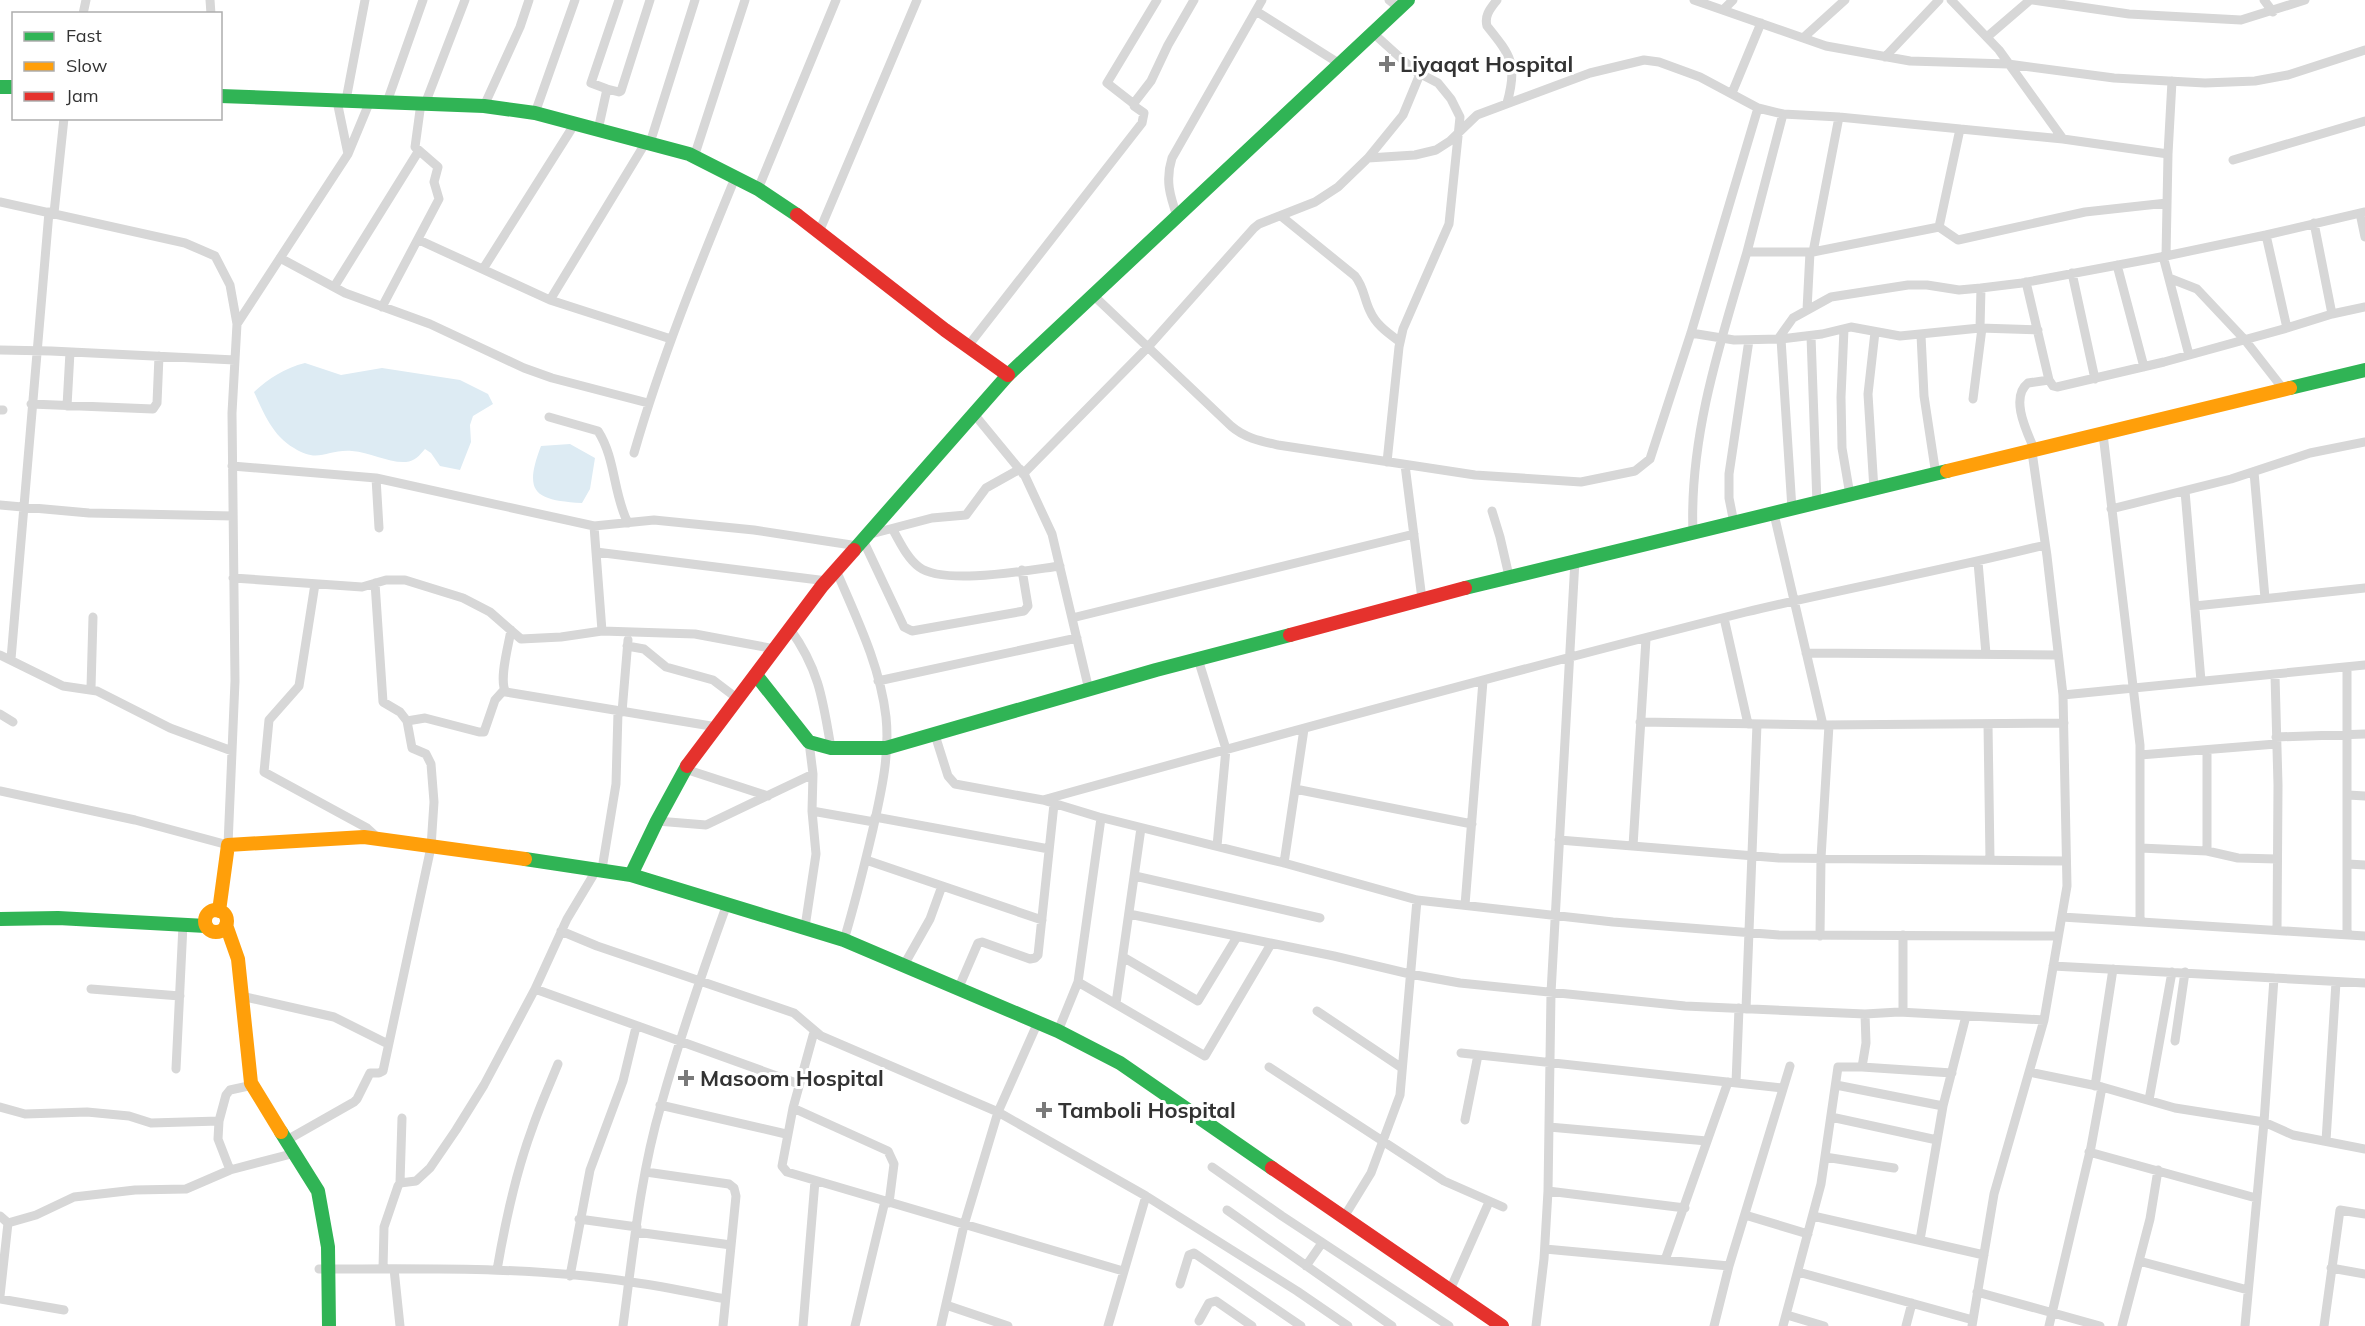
<svg xmlns="http://www.w3.org/2000/svg" width="2365" height="1326" font-family="Mulish,sans-serif">
<style>
.water{fill:#ddebf3}
.lines{fill:none;stroke-linecap:round;stroke-linejoin:round}
.street{stroke:#d7d7d7;stroke-width:9}
.fast{stroke:#30b455;stroke-width:14}
.slow{stroke:#ff9f0a;stroke-width:14}
.jam{stroke:#e5322d;stroke-width:14}
.poi-dot{fill:#7a7a7a;stroke:#fff;stroke-width:2}
.labels{text-anchor:middle;dominant-baseline:central;stroke-width:6;stroke-linejoin:round;paint-order:stroke}
.poi-label{font-size:22px;font-weight:bold;fill:#333;stroke:#fff;text-anchor:start}
</style>
<rect width="100%" height="100%" fill="#fff"/>
<path class="water" d="M305,363l36,12 41,-7 78,12 28,14 5,10 -20,12 -3,9 1,17 -11,28 -20,-4 -9,-13 -6,-4c-6,7 -10,12 -19,13 -18,1 -36,-10 -54,-11 -25,-2 -34,13 -58,-3 -21,-12 -30,-34 -40,-56 15,-14 31,-24 51,-29z
M570,444l25,14 -5,31 -8,14c-47,-3 -59,-10 -41,-57z"/>
<g class="lines">
<path class="street" d="M210,0l1,14
M1389,0l10,8
M1497,0c-6,8 -13,15 -10,26 24,30 31,38 20,77
M1694,0l132,46 84,15 98,3 106,14 91,5 50,-2 33,-6 77,-25
M1951,0l48,50 64,89 105,15 4,-73
M2033,0l96,14 112,6 64,-20
M2264,0l9,12
M1723,10l10,-10
M1256,11l84,53
M83,14l3,-14
M1373,33l42,38 23,12 13,16 9,18 -11,107 -46,105 -4,18 -12,115
M1987,37l43,-37
M1803,38l42,-38
M1885,57l54,-57
M607,89l-16,-6 28,-83
M1732,93l29,-70
M346,100l19,-100
M337,101l11,53
M387,102l36,-102
M425,104l40,-104
M1134,104l-27,-21 50,-83
M484,106l36,-79 9,-27
M535,113l40,-113
M1839,117l-26,135h-66l36,-138 56,3 224,22
M598,130l9,-41 12,3 2,-1 29,-91
M650,143l45,-143
M2168,154l-2,102 100,-21 21,93 45,-14 33,-7
M694,157l51,-157
M1368,158l35,-43 17,-41
M2233,160l132,-39
M758,189l78,-189
M0,202l185,41 30,13 15,29 7,39 -5,89 3,268 -7,164 -93,-25 -135,-29
M54,213l10,-95
M2360,213l5,24
M1177,216c-7,-20 -12,-36 -5,-58l90,-158
M1281,216l74,60c9,11 9,23 15,35 6,14 18,22 30,31
M2314,223l18,91
M1939,227l19,13 127,-28 82,-9
M819,232l98,-232
M2266,235l99,-23
M419,240l131,60 121,39
M1813,252l126,-25 21,-98
M2163,256l26,99
M280,258l65,35 85,31 94,44 28,10 96,25
M2117,265l27,102
M483,269l91,-144
M2072,273l23,106
M2169,278l28,11 48,51 39,50
M2026,282l23,98 4,6 4,1 107,-25 123,-34
M334,287l84,-135
M1093,295l138,131c14,12 29,15 47,19l197,30 106,7 54,-11 15,-12 41,-126 67,-225
M550,300l96,-158
M382,307l57,-108 -5,-17 4,-15 -23,-20 6,-44
M1807,310l3,-58
M237,324l111,-170 22,-53
M1980,328l1,-40 41,-5 144,-27
M1844,329l-3,68 1,51 8,47
M1691,333l43,7 47,-1 41,-5 29,-7 49,9 80,-8 58,2
M1921,335l3,61 12,79
M1811,336l6,168
M1778,339l15,-21 38,-21 77,-12h19l32,5 22,-2
M1781,339l11,170
M968,346l174,-223 2,-10 -10,-7v-3l17,-22 17,-36 26,-45
M0,350l51,1 184,9
M1973,399l9,-71
M31,404l122,5 4,-6 2,-47
M67,406l3,-54
M0,410h3
M974,414l51,62 27,58 37,156
M549,417l49,14c18,28 15,63 30,92
M2103,434l37,311v177
M2035,451c-7,-17 -26,-53 -7,-68l21,-3
M634,453c27,-94 64,-185 101,-275
M1405,465l17,134
M232,466l144,12 218,48 60,-6 100,10 104,16
M2254,472l11,126
M1023,474l125,-127 106,-119 5,-4 56,-22 23,-15 30,-29 47,-3 21,-5 14,-9 27,-26 113,-42 54,-13 15,2 41,15 58,31 25,6
M376,478l3,50
M1874,490l-6,-96 7,-62
M2185,491l16,190
M0,505l89,8 144,3
M2111,509l120,-30 79,-26 55,-11
M1492,511l8,26 9,39
M1774,514l49,211
M1734,523l-5,-25v-24l20,-134
M594,526l8,105 93,3 80,15
M893,530c7,12 14,28 26,37 25,19 110,3 141,-1
M1693,533c-4,-96 27,-190 54,-281
M867,535l65,-17 34,-3 20,-27 34,-19
M863,540l41,87 8,4 112,-20 4,-5 -6,-36
M596,552l231,29
M1978,562l8,92
M836,570c20,47 44,95 50,147 4,38 -5,76 -13,112 -9,38 -18,74 -29,111
M233,578l129,9 24,-7h19l58,18 27,14 31,27 40,-2 41,-6
M315,584l-16,102 -30,34 -5,52 103,56 11,10
M2195,606l170,-18
M1072,618l342,-84
M1724,618l24,106
M790,629c29,40 33,71 41,119
M511,630c-2,14 -13,51 -5,62l211,35
M627,646l17,3 22,18 47,13 25,19
M1806,653l252,2
M0,655l63,31 34,5 73,37 62,23
M11,659l38,-447
M1198,659l28,90 -9,97
M2347,667v267
M2275,675l3,110 -1,145
M878,681l199,-43
M91,688l2,-71
M2063,695l302,-30
M622,712l6,-72
M0,714l13,8
M407,721l18,-3 54,14h5l11,-32 9,-10
M1640,722l183,3 241,-2
M1988,724l2,136
M935,735l13,41 7,8 88,16 56,17 185,46 133,37 196,22 166,13 279,1
M2276,737l89,-3
M2207,750v101
M2140,755l136,-11
M685,769l83,27
M1295,789l177,35
M2348,795l17,1
M1043,800c234,-65 468,-129 703,-188 100,-24 200,-42 299,-67
M812,811l62,11
M875,817l174,32
M657,821l49,4 107,-51
M1559,840l220,18 287,3
M1633,846l13,-207
M2140,848l67,3 31,7 39,1
M866,860l176,60
M1284,863l20,-134
M2348,864l17,1
M602,869l14,-85 2,-72
M1135,876l185,42
M1465,905l18,-224
M1129,914l205,42 76,18 50,9 225,23 180,8 34,-2 145,8
M2062,917l303,19
M805,927l11,-73 -4,-43 1,-37 -4,-32
M561,931l36,15 197,67 27,23 177,76 148,84 151,95 51,35
M1820,936l1,-78 8,-133
M1123,957l75,44 39,-64
M904,965l26,-46 12,-33
M2053,966l312,17
M1078,982l127,74 66,-112
M959,987l19,-44 4,-1 48,17 5,-1 3,-3 16,-151
M91,989l89,7
M535,989l264,95
M241,996l93,21 54,27
M1116,1003l25,-175
M1746,1009l11,-285
M1317,1011l85,57
M1903,1012v-77
M1058,1031l20,-49 23,-164
M814,1032l-21,76 -11,58 5,6 336,99
M2175,1041l10,-69
M1461,1053l322,35
M1269,1067l175,114 59,26
M1862,1067l90,6
M176,1069l7,-144
M2029,1072l73,15 73,21 89,14 29,13 72,14
M1736,1083l3,-75
M1836,1085l107,21
M2095,1086l18,-117
M2149,1100l23,-128
M660,1105l126,29
M0,1107l25,7 62,-2 42,4 22,7 68,-2
M793,1108l95,43 6,13 -5,39
M1831,1117l106,23
M1465,1120l13,-65
M1549,1127l158,14
M287,1140l67,-38 3,-3 13,-26h9l4,-2 48,-224 3,-45 -3,-38 -5,-10 -14,-6 -5,-27 -7,-9 -17,-10 -8,-119
M2326,1141l10,-159
M2089,1152l167,46
M1825,1157l69,11
M1212,1167l70,49 167,110
M230,1170l-12,-31 1,-18 7,-26 4,-5 23,-5
M646,1172l83,12 5,4 2,8 -13,130
M400,1183l2,-65
M1548,1191l137,17
M1227,1210l165,116
M1745,1215l63,19
M0,1216l8,7 -8,73
M1813,1216l171,39
M1344,1217l27,-44 29,-78 17,-195
M579,1219l58,8
M8,1223l28,-8 38,-18 61,-7 51,-1 44,-19 65,-17
M636,1232l95,13
M1920,1240l23,-134 23,-90
M1545,1249l184,17
M1665,1260l63,-178
M2139,1261l109,29
M1306,1266l16,-23
M2331,1268l34,6
M319,1269c104,0 209,-3 312,13 31,4 63,11 94,17
M383,1269l1,-42 14,-41 2,-3 16,-2 14,-13 26,-38 28,-45 51,-96 32,-70 30,-50
M394,1269l6,57
M497,1270c8,-47 18,-95 35,-141 7,-21 17,-43 26,-65
M1798,1272l175,48
M570,1276l20,-106 33,-89 13,-54
M1180,1284l9,-29 5,-2 107,73
M1450,1290l39,-88
M1977,1292l123,34
M0,1299l64,11
M946,1305l62,21
M1787,1315l37,11
M1199,1321l10,-18 7,-2 36,25
M623,1326c10,-74 17,-150 38,-221 19,-68 42,-135 66,-201
M803,1326l12,-145
M855,1326l30,-125
M941,1326l23,-101 34,-113 40,-90
M1108,1326l38,-130
M1536,1326l8,-67 4,-68 3,-198 24,-433
M1714,1326l15,-60 61,-200
M1783,1326l38,-142 17,-117h24l4,-24 -1,-29
M1906,1326l6,-23
M1972,1326l22,-132 50,-174 23,-134 -4,-191 -16,-139 -15,-104
M2049,1326l42,-179 11,-60
M2122,1326l28,-107 8,-49
M2245,1326l19,-204 10,-144
M2324,1326l16,-116 25,4"/>
<path class="fast" d="M0,87h14
M220,96l264,10 51,7 154,41 69,35 39,26
M2290,388l75,-18
M854,550l154,-175 400,-375
M1465,588l482,-117
M756,675l53,67 22,6h55l270,-78 134,-35
M687,766l-30,55 -26,54 213,65 214,91 62,32 152,105
M525,859l106,16
M0,919l58,-1 148,8
M281,1132l37,59 10,56 1,79"/>
<path class="slow" d="M1947,471l343,-83
M205 921a11 11 0 1 1 22 0a11 11 0 1 1-22 0Z
M219,911l9,-66 136,-8 161,22
M226,925l12,34 13,124 30,49"/>
<path class="jam" d="M797,215l148,115 63,45
M1290,635l175,-47
M687,766l135,-180 32,-36
M1272,1168l230,158"/>
</g>
<g class="poi-dot">
<path d="M1384 55h6v6h6v6h-6v6h-6v-6h-6v-6h6z"/>
<path d="M683 1069h6v6h6v6h-6v6h-6v-6h-6v-6h6z"/>
<path d="M1041 1101h6v6h6v6h-6v6h-6v-6h-6v-6h6z"/>
</g>
<g class="labels">
<g class="poi-label">
<text x="1400" y="64">Liyaqat Hospital</text>
<text x="700" y="1078">Masoom Hospital</text>
<text x="1058" y="1110">Tamboli Hospital</text>
</g>
</g>
<rect x="12" y="12" width="210" height="108" fill="#ffffff" stroke="#adadad" stroke-width="1.5"/>
<rect x="24" y="32" width="30" height="9" fill="#30b455" stroke="#adadad" stroke-width="1.5"/>
<text x="66" y="42" font-size="18" fill="#333333">Fast</text>
<rect x="24" y="62" width="30" height="9" fill="#ff9f0a" stroke="#adadad" stroke-width="1.5"/>
<text x="66" y="72" font-size="18" fill="#333333">Slow</text>
<rect x="24" y="92" width="30" height="9" fill="#e5322d" stroke="#adadad" stroke-width="1.5"/>
<text x="66" y="102" font-size="18" fill="#333333">Jam</text>
</svg>
